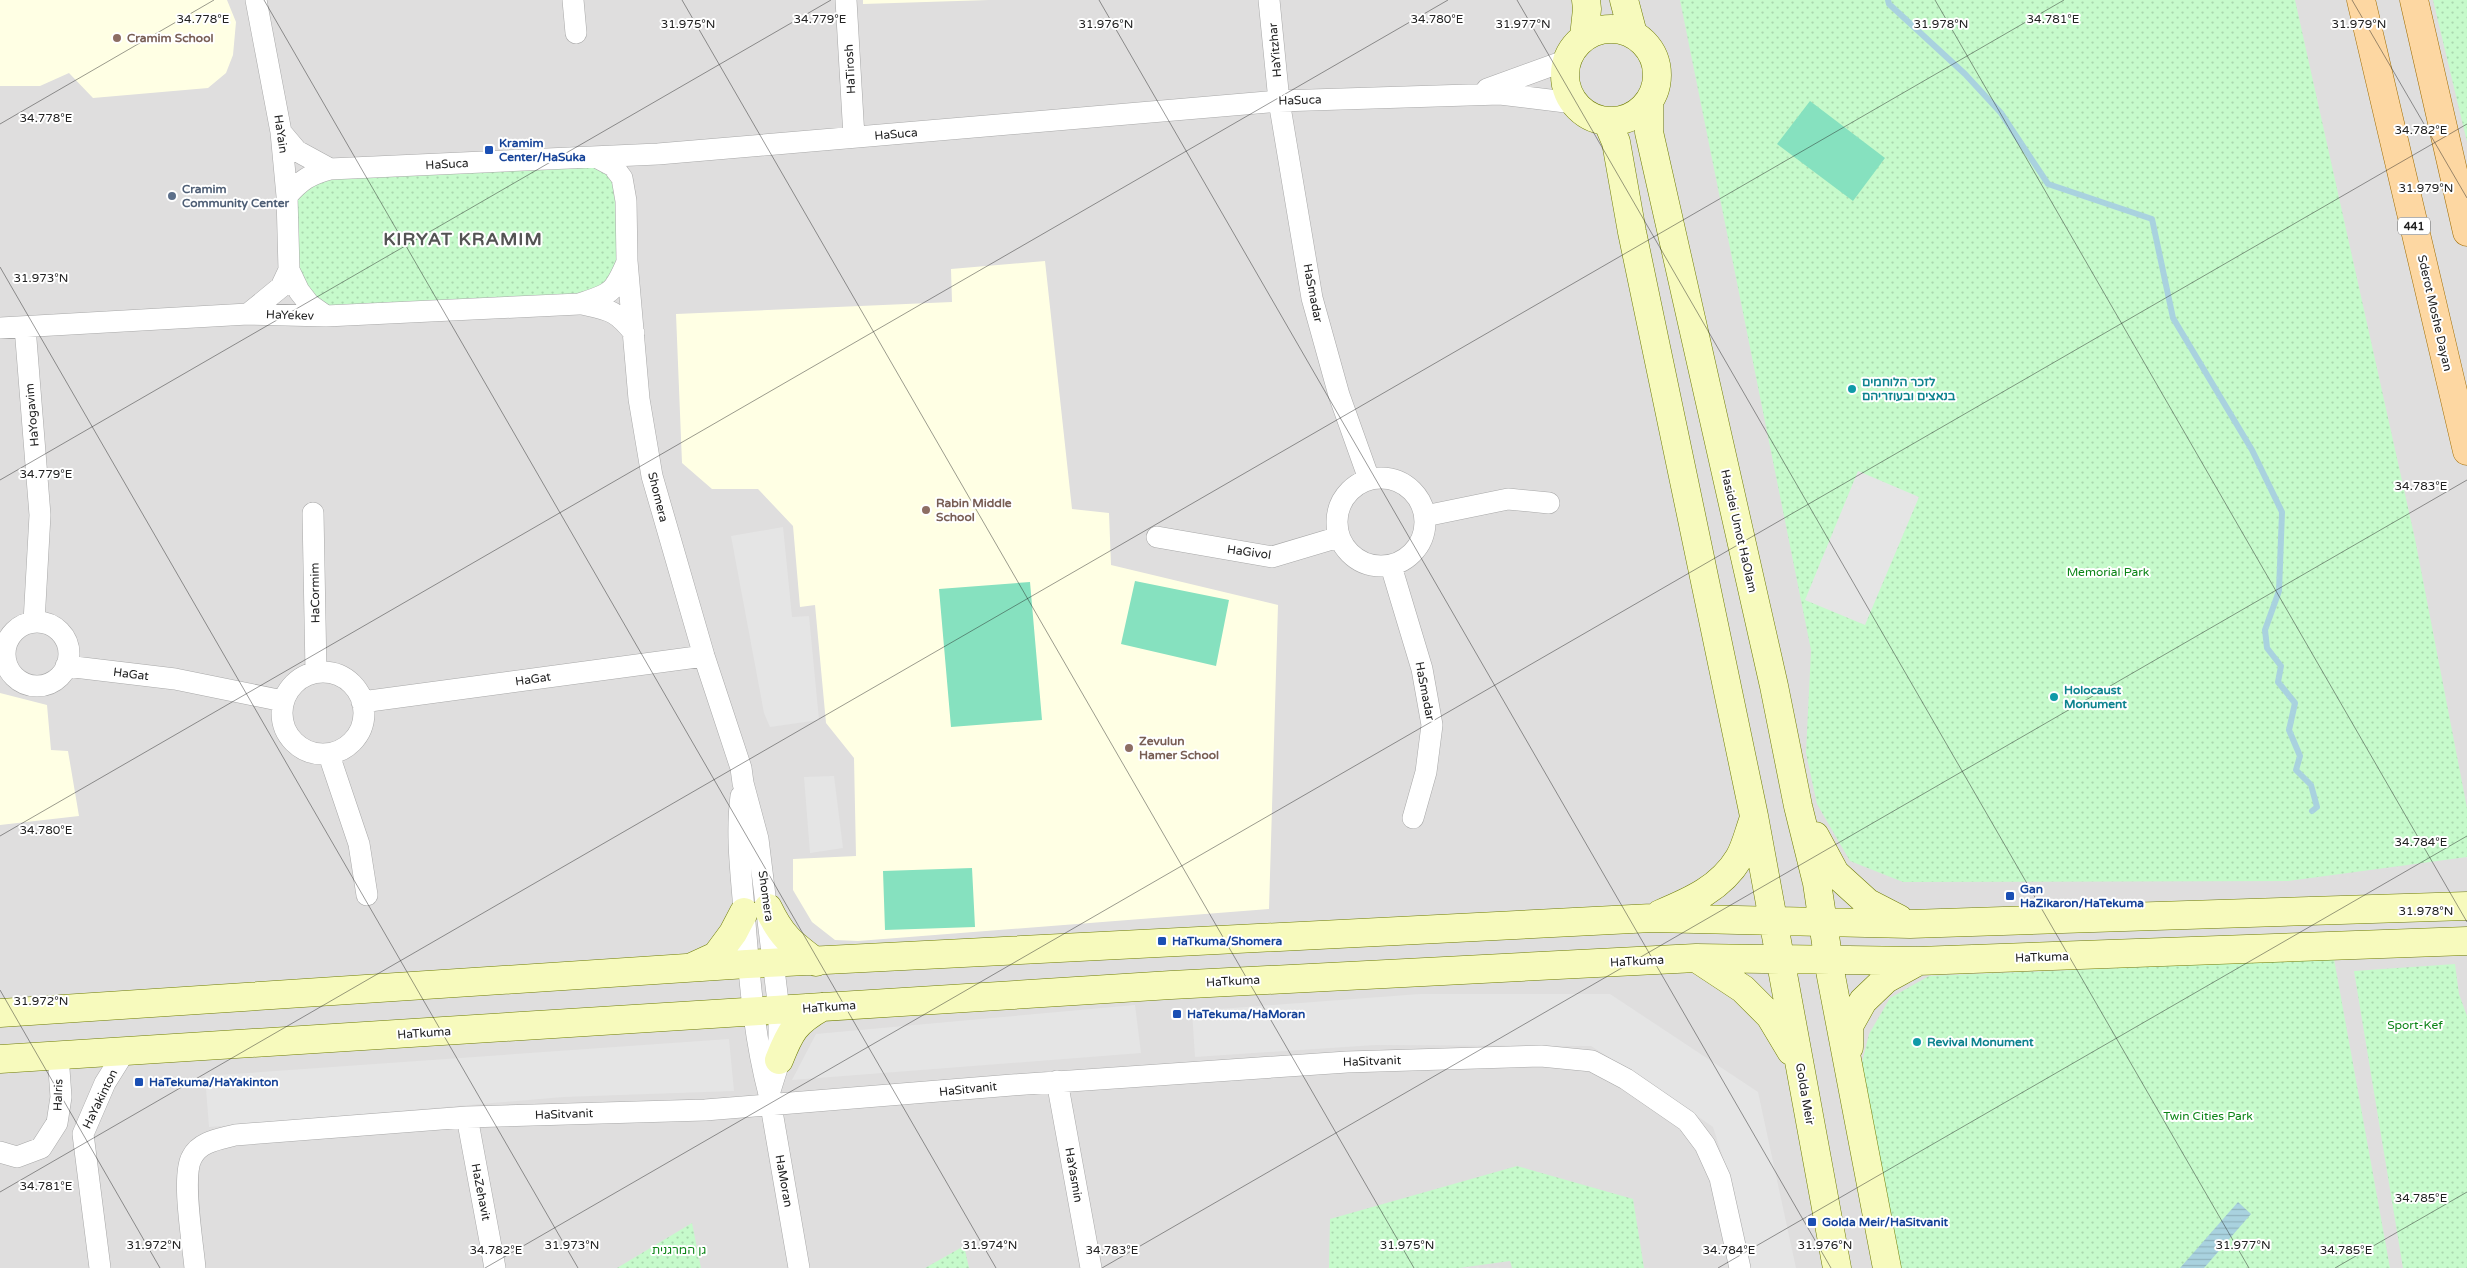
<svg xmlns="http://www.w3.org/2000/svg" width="2467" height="1268" font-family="'Varela Round',Heebo,sans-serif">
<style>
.residential{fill:#dfdede}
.education{fill:#ffffe4}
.park{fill:url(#park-dots)}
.pitch{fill:#86e1bf}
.parking{fill:#e5e5e5}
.water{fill:url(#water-rules)}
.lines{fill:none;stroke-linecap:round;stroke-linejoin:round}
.stream{stroke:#a9d2df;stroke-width:6}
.street-casing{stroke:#a8a8a8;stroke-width:22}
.secondary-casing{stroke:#6f7d04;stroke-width:29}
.primary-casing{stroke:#9f6c00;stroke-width:29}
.street{stroke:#fff;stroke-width:21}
.secondary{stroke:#f7fabd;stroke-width:28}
.primary{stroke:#fdd7a2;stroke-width:28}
.ticks{fill:none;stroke:#212121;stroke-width:1;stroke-opacity:0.45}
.education-dot{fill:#8d6e63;stroke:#fff;stroke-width:2}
.transit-dot{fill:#1a4fb4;stroke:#fff;stroke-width:2}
.service-dot{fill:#5c6f8a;stroke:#fff;stroke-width:2}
.culture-dot{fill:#0f9aa8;stroke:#fff;stroke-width:2}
.labels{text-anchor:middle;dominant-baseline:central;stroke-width:4;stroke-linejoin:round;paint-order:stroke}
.shield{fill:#fff;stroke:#646464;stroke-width:1}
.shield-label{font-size:11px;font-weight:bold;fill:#212121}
.education-label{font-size:12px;font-weight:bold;fill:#785e54;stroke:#fff;text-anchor:start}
.street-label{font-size:12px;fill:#212121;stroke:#fff}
.transit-label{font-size:12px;font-weight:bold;fill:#164399;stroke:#fff;text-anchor:start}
.service-label{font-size:12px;font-weight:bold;fill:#4e5e75;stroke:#fff;text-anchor:start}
.culture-label{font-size:12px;font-weight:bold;fill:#0d838f;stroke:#fff;text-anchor:start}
.park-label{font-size:12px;fill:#0b8416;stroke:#fff}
.district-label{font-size:18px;font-weight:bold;letter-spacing:1px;fill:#545454;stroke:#fff}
.ticks-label{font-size:12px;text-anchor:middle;fill:#212121;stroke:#fff;stroke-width:4;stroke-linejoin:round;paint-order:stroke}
</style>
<defs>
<pattern id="park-dots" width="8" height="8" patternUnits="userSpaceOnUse" patternTransform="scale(1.25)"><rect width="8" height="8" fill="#c6facb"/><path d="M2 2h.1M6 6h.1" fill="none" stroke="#aad6ae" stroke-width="1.8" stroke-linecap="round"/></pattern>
<pattern id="water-rules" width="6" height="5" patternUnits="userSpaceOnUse" patternTransform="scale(1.25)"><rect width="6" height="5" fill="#a9d2df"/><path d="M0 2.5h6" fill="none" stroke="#91b4bf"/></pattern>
</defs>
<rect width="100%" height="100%" fill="#f2efe8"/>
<path class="residential" d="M0,0h2467v1268h-2467z"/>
<path class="education" d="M0,0h227l9,22 -3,33 -7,18 -18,15 -115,10 -24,-25 -29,13h-40z
M863,0h126l-126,4z
M1045,261l27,248 37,4 2,52 167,40 -9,304 -411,32 -23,-1 -23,-18 -19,-32v-31l63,-3 -2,-98 -28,-35 -11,-118 -15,2 -7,-81 -35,-37h-46l-30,-26 -6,-149 276,-12 -1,-33z
M0,693l47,12 4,45 17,1 11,65 -79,9z"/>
<path class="park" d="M1680,0h615l120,539 52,269v49l-179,24 -385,1 -53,-21 -33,-57 -11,-51 5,-103z
M2433,0h34v142z
M613,166l14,95 -24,36 -277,19 -37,-46 10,-87 11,-8z
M2334,959l56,309h-491l-38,-201 8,-33 21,-36 39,-22z
M2455,964l4,30 8,22v252h-64l-49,-297z
M1517,1166l116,33 11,69h-132l-2,-7 -51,7h-130l1,-49z
M692,1223l9,45h-84z
M964,1246l5,22h-44z"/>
<path class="pitch" d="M1810,101l75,57 -32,43 -76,-57z
M1135,581l94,19 -13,66 -95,-22z
M1030,582l12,138 -91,7 -12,-138z
M972,868l3,59 -90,3 -2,-59z"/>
<path class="parking" d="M1858,471l61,26 -54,128 -60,-25z
M783,527l9,90 17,-1 10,104 -49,7 -6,-14 -33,-177z
M834,776l9,72 -33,5 -6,-76z
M1420,994h190l148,98 38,176h-45l-26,-104 -12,-37 -55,-38 -67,-43 -216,-1 -180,12 -3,-46z
M1135,1005l6,48 -349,27 24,-46z
M729,1039l5,52 -171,6 -354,30 -4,-51z"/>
<path class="water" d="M2238,1202l13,12 -47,54h-24z"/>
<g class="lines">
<path class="stream" d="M1888,0l1,4 76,70 36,39 47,71 104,35 21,99 79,132 30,62 -3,79 -14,39 2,18 14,18 -3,16 17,21 -6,27 11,26 -4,14 15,15 6,22 -5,4"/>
<defs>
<path id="street" d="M256,0l25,132 6,64 2,74 10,21 10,13 17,12
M573,0l3,33
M846,0l8,137
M1269,0l10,101 33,197 27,97 30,84
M1487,89l80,-29
M281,132l16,19 33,18
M596,157l17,9 9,12 4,23 1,60 12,138 13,77 52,180 37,112 2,15 15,56 21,171v52l-10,32
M287,196c13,-15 23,-22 43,-27l328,-15 621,-53 221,-7 74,9
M582,304c27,6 34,6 52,29
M248,314l33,-27 8,-17
M25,327l15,188 -6,107
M0,328l248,-14 78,2 253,-12c32,-10 35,-11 48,-42
M1337 522a44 44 0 1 1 88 0a44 44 0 1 1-88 0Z
M313,513l3,159
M1425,516l83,-17 41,4
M1157,537l115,20 67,-20
M1391,566l31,103 10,56 -6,47 -13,46
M5 654a32 32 0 1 1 64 0a32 32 0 1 1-64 0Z
M66,666l109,13 108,22
M282 713a41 41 0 1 1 82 0a41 41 0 1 1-82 0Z
M362,702l342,-46
M329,755l30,89 8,51
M741,796c-5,38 0,76 3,114 5,62 9,123 25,184l30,174
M1057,1081l34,187
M467,1117l28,151
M0,1152l17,5 24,-9 16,-25 4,-26 -3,-42
M100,1268l-17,-134 22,-51 20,-32
M195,1268c-2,-24 -14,-92 -3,-111 8,-16 29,-18 43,-22l232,-18 238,-7 307,-25 335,-23 194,-6 51,5 34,18 61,42 18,24 15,33 20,90"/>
<path id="secondary" d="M1624,0l9,34
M1565 75a46 46 0 1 1 92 0a46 46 0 1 1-92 0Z
M1584,37l3,-28 -1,-9
M1649,103v29l125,554 24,120 19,77 14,93 56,292
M1607,121l9,21 16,90 122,584 83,452
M1815,836l20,37 33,30 31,16
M768,908c14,29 23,35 48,54
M1660,914c31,-13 61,-26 79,-56 7,-12 10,-27 15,-40
M1696,958l47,31 27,27 21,35
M692,967l24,-11 17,-23 11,-21
M0,1013l747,-49 905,-46 258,6 557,-18
M1849,1047v-21l14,-25 23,-22 31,-17
M0,1059l1171,-74 525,-27 222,3 549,-20
M779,1060c11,-28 16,-38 43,-53"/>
<path id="primary" d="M2361,0l106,451
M2414,0l53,232"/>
</defs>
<use href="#street" class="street-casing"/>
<use href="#secondary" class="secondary-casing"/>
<use href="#primary" class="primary-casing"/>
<use href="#street" class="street"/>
<use href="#secondary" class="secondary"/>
<use href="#primary" class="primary"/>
</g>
<path class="ticks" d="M264,0l732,1268M682,0l732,1268M1099,0l732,1268M1517,0l732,1268M1935,0l532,922M2352,0l115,198M0,124l214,-124M0,267l578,1001M0,480l831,-480M0,836l1448,-836M0,990l160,278M0,1192l2064,-1192M485,1268l1982,-1144M1102,1268l1365,-788M1718,1268l749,-432M2335,1268l132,-76"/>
<g class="education-dot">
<circle cx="117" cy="38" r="5"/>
<circle cx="926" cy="510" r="5"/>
<circle cx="1129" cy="748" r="5"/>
</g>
<g class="transit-dot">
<rect x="484" y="145" width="10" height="10" rx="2.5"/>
<rect x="2005" y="891" width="10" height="10" rx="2.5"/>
<rect x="1157" y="936" width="10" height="10" rx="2.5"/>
<rect x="1172" y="1009" width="10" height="10" rx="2.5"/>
<rect x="134" y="1077" width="10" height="10" rx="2.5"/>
<rect x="1807" y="1217" width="10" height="10" rx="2.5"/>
</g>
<circle class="service-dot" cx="172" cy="196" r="5"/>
<g class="culture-dot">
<circle cx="1852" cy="389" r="5"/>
<circle cx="2054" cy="697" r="5"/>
<circle cx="1917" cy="1042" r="5"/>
</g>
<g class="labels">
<rect class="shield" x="2398" y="217.5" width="32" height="17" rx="4"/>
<g class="shield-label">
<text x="2414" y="226">441</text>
</g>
<g class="education-label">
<text x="127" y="38">Cramim School</text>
<text x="936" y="503">Rabin Middle<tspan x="936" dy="14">School</tspan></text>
<text x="1139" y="741">Zevulun<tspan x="1139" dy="14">Hamer School</tspan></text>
</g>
<g class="street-label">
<text transform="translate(1275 50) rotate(-95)">HaYitzhar</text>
<text transform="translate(850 69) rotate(-93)">HaTirosh</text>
<text transform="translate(1300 100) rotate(-2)">HaSuca</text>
<text transform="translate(281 134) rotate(82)">HaYain</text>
<text transform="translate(896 134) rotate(-5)">HaSuca</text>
<text transform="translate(447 164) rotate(-3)">HaSuca</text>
<text transform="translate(1313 293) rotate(79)">HaSmadar</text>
<text transform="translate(2435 313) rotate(77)">Sderot Moshe Dayan</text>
<text transform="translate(290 315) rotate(2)">HaYekev</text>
<text transform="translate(32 415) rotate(-95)">HaYogavim</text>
<text transform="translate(658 497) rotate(76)">Shomera</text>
<text transform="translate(1739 531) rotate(77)">Hasidei Umot HaOlam</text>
<text transform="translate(1249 552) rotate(8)">HaGivol</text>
<text transform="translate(315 593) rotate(-91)">HaCormim</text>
<text transform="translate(131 674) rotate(7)">HaGat</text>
<text transform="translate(533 679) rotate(-8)">HaGat</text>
<text transform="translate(1425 691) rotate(79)">HaSmadar</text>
<text transform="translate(766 896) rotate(82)">Shomera</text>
<text transform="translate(2042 957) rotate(-2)">HaTkuma</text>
<text transform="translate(1637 961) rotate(-3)">HaTkuma</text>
<text transform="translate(1233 981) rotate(-3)">HaTkuma</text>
<text transform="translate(829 1007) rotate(-4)">HaTkuma</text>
<text transform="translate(424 1033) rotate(-4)">HaTkuma</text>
<text transform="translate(1372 1061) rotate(-2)">HaSitvanit</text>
<text transform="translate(968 1089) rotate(-6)">HaSitvanit</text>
<text transform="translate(1805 1094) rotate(80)">Golda Meir</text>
<text transform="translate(58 1095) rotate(-88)">HaIris</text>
<text transform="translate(100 1099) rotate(-64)">HaYakinton</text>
<text transform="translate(564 1114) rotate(-2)">HaSitvanit</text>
<text transform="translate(1074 1175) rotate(80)">HaYasmin</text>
<text transform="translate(784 1181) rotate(80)">HaMoran</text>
<text transform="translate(481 1192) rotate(79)">HaZehavit</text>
</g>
<g class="transit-label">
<text x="499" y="143">Kramim<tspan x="499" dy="14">Center/HaSuka</tspan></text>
<text x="2020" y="889">Gan<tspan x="2020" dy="14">HaZikaron/HaTekuma</tspan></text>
<text x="1172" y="941">HaTkuma/Shomera</text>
<text x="1187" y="1014">HaTekuma/HaMoran</text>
<text x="149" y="1082">HaTekuma/HaYakinton</text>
<text x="1822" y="1222">Golda Meir/HaSitvanit</text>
</g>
<g class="service-label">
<text x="182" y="189">Cramim<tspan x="182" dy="14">Community Center</tspan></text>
</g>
<g class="culture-label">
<text x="1862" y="382">לזכר הלוחמים<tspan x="1862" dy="14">בנאצים ובעוזריהם</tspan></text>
<text x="2064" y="690">Holocaust<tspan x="2064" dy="14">Monument</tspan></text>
<text x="1927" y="1042">Revival Monument</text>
</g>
<g class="park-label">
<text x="2108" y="572">Memorial Park</text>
<text x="2415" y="1025">Sport-Kef</text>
<text x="2208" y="1116">Twin Cities Park</text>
<text x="679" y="1250">גן המרגנית</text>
</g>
<g class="district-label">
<text x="463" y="239">KIRYAT KRAMIM</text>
</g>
</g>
<g class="ticks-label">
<text x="203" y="23">34.778°E</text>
<text x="820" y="23">34.779°E</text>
<text x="1437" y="23">34.780°E</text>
<text x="2053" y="23">34.781°E</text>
<text x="688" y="28">31.975°N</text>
<text x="1106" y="28">31.976°N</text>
<text x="1523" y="28">31.977°N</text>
<text x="1941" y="28">31.978°N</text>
<text x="2359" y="28">31.979°N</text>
<text x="46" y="122">34.778°E</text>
<text x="2421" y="134">34.782°E</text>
<text x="2426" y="192">31.979°N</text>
<text x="41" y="282">31.973°N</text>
<text x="46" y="478">34.779°E</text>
<text x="2421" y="490">34.783°E</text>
<text x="46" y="834">34.780°E</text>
<text x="2421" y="846">34.784°E</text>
<text x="2426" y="915">31.978°N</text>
<text x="41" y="1005">31.972°N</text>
<text x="46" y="1190">34.781°E</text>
<text x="2421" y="1202">34.785°E</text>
<text x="154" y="1249">31.972°N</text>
<text x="572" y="1249">31.973°N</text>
<text x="990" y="1249">31.974°N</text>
<text x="1407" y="1249">31.975°N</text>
<text x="1825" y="1249">31.976°N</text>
<text x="2243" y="1249">31.977°N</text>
<text x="496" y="1254">34.782°E</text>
<text x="1112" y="1254">34.783°E</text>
<text x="1729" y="1254">34.784°E</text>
<text x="2346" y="1254">34.785°E</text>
</g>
</svg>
